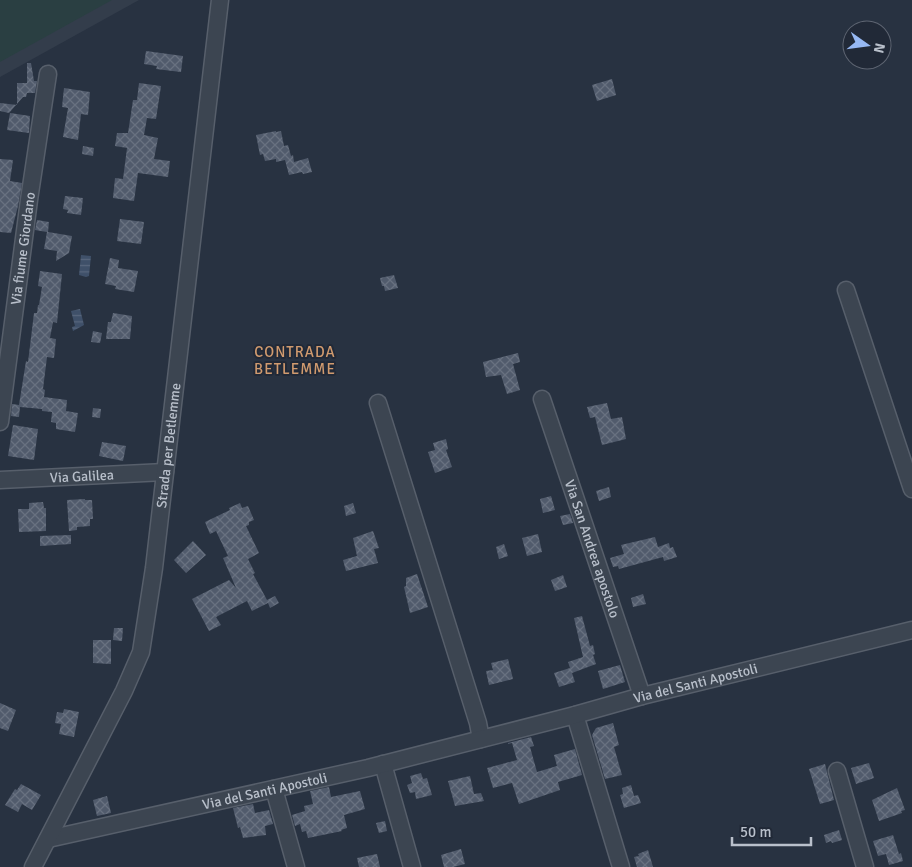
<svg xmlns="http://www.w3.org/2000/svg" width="912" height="867" font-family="Signika,sans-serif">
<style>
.airport{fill:#333d4b}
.green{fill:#2a3f42}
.water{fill:url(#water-rules)}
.building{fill:url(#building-cross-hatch)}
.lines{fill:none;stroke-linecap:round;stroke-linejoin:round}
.minor-casing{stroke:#575f6b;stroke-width:19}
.minor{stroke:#3c4551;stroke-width:16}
.labels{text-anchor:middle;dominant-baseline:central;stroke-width:4;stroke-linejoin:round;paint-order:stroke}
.street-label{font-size:14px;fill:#b9c0cb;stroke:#212937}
.neighbourhood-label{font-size:15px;letter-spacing:1px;fill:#d19b6f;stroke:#212937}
</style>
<defs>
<pattern id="water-rules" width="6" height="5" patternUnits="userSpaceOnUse" patternTransform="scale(1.25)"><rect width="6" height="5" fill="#3f5069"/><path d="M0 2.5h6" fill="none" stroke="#59677d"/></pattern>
<pattern id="building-cross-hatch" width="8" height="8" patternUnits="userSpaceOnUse" patternTransform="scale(1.25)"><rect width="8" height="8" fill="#515b6c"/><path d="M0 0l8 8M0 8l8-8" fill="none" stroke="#687180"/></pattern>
</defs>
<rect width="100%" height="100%" fill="#283241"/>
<path class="airport" d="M0,0h139l-139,77z"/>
<path class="green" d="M0,0h112l-112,62z"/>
<path class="water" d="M81,255l10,1 -2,20 -3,1 -7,-2z
M80,309l4,16 -11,6 -1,-4 3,-1 -4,-15z"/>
<path class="building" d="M146,51l37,5 -2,16 -25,-3 1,-3 -13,-2z
M27,63h4l3,18h3l-2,12h-8l-1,4h-3l-14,16 -9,-2v-8l17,2v-22h10z
M612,79l4,16 -19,6 -5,-16z
M139,83l22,3 -5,33 -9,-1 -3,17 14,3 -4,21 16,2 -2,16 -30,-4 -4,28 -21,-3 2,-20 8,1 4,-31 -12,-2 2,-13h11l5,-33h4z
M64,88l26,4 -2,23 -7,-1 -3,26 -15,-3 5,-29 -6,-1z
M10,113l20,3 -1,17 -22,-3z
M276,131v1l5,-1 3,15 4,-1 3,11 2,-1 1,7 14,-4 4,14 -9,2 -1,-2 -13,3 -4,-15 -9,2v-3l-11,2 -2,-7 -3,1 -4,-20z
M83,146l11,2 -1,8 -11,-2z
M0,159l13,1 -3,21 12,2 -4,23 -7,27 -11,-1z
M65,196l18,2 -2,17 -14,-2 1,-3 -5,-1z
M120,219l24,3 -3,22 -24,-3z
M37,220l12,2 -1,10 24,4 -3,17 -13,8 1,-10 -13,-2 3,-17 -12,-2z
M110,258l9,2 -1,8 20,3 -4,21 -19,-3 1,-3 -11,-2z
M40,271l22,3 -5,49 -4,-1 -3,16 6,1 -2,19 -7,-1 -4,32 2,1 -1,7 23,3 -1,11 12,2 -3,19 -19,-3v-6l-5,-1 1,-10 -10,-1v-2l-22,-2 -1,10 -8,-1 1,-12 7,1 7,-44 2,1 6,-49h3l1,-8h1l3,-18 -4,-1z
M394,275l4,13 -13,3 -1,-5h-2l-2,-8z
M113,313l19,3 -2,23h-24l2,-17h3z
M93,331l9,2 -2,10 -9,-1z
M518,353l2,9 -7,2 7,26 -13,4 -6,-19 -15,2 -3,-15z
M607,403l4,16 11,-2 4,22 -24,6 -7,-28 -5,1 -3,-11z
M93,408l8,1 -1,9 -8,-1z
M13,425l25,4 -4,31 -26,-4z
M446,439l2,10 -2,1 6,17 -17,6 -7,-21 7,-2 -2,-7z
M102,442l24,4 -3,15 -24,-5z
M609,487l2,10 -12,4 -3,-10z
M551,496l4,14 -12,3 -3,-14z
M85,499v1h7l1,19h-3v7l-13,1v3l-8,1 -2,-31z
M43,502l1,6h2v23l-27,1 -1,-23h11v-6z
M240,503l2,5 6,-2 6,14 -5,2v3l-3,1 13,27 -11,6 7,14 -2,1 14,26 8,-4 4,7 -9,5 -2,-5 -16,8 -5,-10 -31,16 5,8 -12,6 -17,-32 37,-19 7,8 -13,-30 5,-2 -12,-25 -6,3 -5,-12 25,-12 -1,-2z
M353,503l3,10 -10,3 -2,-10z
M570,514l3,9 -10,2 -3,-9z
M373,531l6,17 -5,1 4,14 -32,8 -3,-11 14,-4 -4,-18z
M538,534l4,18 -15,4 -5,-18z
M71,535v9l-31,2v-10z
M655,537l3,10 11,-4 1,5 3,-1 4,10 -13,4 -1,-4 -44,12 -1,-3 -5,1 -3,-9 14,-4 -3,-9z
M193,541l13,14 -20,18 -12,-13z
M504,544l4,12 -9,3 -3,-12z
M417,574l11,33 -18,6 -6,-26 2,-1v-8z
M563,575l4,12 -12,4 -4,-11z
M643,594l3,10 -13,3 -2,-9z
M582,616l8,30 3,-1 2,9 -2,1 3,9 -24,9 3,9 -16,5 -5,-14 16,-5 -2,-6 15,-5 -9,-39z
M114,628h9l-1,13 -9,-1z
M93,640h18v24l-18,-1z
M508,659l5,20 -24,6 -3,-14 7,-1 -2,-7z
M620,665l5,17 -22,7 -5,-18z
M0,703l16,7 -8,21 -8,-3z
M64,709l15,3 -5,25 -15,-3 2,-10 -6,-1 2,-11 6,1z
M613,723l6,22 -5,2 8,28 -17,4 -13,-44 4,-7z
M531,737l3,9 -4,1 7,25 20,-6 -3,-11 21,-6 7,26 -24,7 2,8 -41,14 -7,-21 -19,5 -6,-20 30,-8 -5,-17 -4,1v-1z
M869,763l5,15 -18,6 -5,-16z
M825,764l9,36 -14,4 -11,-35z
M421,773l2,6 4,-1 5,17 -16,4 -1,-7 -5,1 -3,-8 5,-2 -2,-7z
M470,776l4,18 7,-1 3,8 -29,5 -7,-25z
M21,784l20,11 -9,15 -10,-6 -4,8 -13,-7 10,-16 2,1z
M631,785l3,11 4,-1 3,8 -17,5 -4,-13 3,-1 -1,-6z
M329,787l2,10 29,-6 5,18 -21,6 3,13 -6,2 1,1 -34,7 -2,-7 -4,1 -2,-8 -5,2 -3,-11 13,-4 -1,-5 9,-2 -3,-13z
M897,788l8,22 -4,1 1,2 -23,8 -7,-21z
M107,796l4,17 -14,3 -4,-16z
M253,804l2,9 14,-3 4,14 -8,2 1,9 -23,3 -3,-11 -2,1 -5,-20z
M385,821l2,10 -8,2 -3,-10z
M839,830l3,10 -10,3 -1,-2 -5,2 -2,-8z
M893,835l6,19 2,-1 2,8 -14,4 -3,-11 -8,2 -5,-15z
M461,849l4,15 -12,3h-9l-3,-12z
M648,850l5,17h-16l-3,-10 5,-1 -1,-2z
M377,854l3,13h-21l-2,-9z"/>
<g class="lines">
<defs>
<g id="minor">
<path d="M846,290l66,199"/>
<path id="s1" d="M542,399l100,297"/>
<path d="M378,403l100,320 3,16"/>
<path id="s2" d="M0,422l29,-222 19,-126"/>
<path id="s3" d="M0,480l165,-8"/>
<path d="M575,715l46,152"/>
<path d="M383,764l29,103"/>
<path d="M837,771l28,96"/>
<path d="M274,789l22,78"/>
<path id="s4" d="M48,839l320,-71 207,-53 67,-19 270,-66"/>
<path id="s5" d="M33,867l91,-176 17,-39 13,-84 66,-568"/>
</g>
</defs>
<use href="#minor" class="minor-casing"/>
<use href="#minor" class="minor"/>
</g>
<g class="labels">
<g class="street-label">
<text stroke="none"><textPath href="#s2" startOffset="175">Via fiume Giordano</textPath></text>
<text stroke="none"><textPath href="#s5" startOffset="449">Strada per Betlemme</textPath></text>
<text stroke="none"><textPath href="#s3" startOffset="82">Via Galilea</textPath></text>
<text stroke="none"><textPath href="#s1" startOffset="158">Via San Andrea apostolo</textPath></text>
<text stroke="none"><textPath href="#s4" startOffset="666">Via del Santi Apostoli</textPath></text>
<text stroke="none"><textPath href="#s4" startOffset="222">Via del Santi Apostoli</textPath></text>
</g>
<g class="neighbourhood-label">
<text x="295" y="352">CONTRADA<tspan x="295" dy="17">BETLEMME</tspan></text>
</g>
</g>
<g transform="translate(867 45) rotate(104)"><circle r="24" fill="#212937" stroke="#5e6572"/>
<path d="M0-4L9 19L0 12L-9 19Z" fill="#96b8f3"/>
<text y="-8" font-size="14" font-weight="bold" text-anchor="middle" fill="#b9c0cb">N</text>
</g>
<path d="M732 837v8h79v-8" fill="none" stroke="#b9c0cb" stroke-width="2.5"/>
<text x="740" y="837" font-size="15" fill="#b9c0cb" stroke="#212937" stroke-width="4" paint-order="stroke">50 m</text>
</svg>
